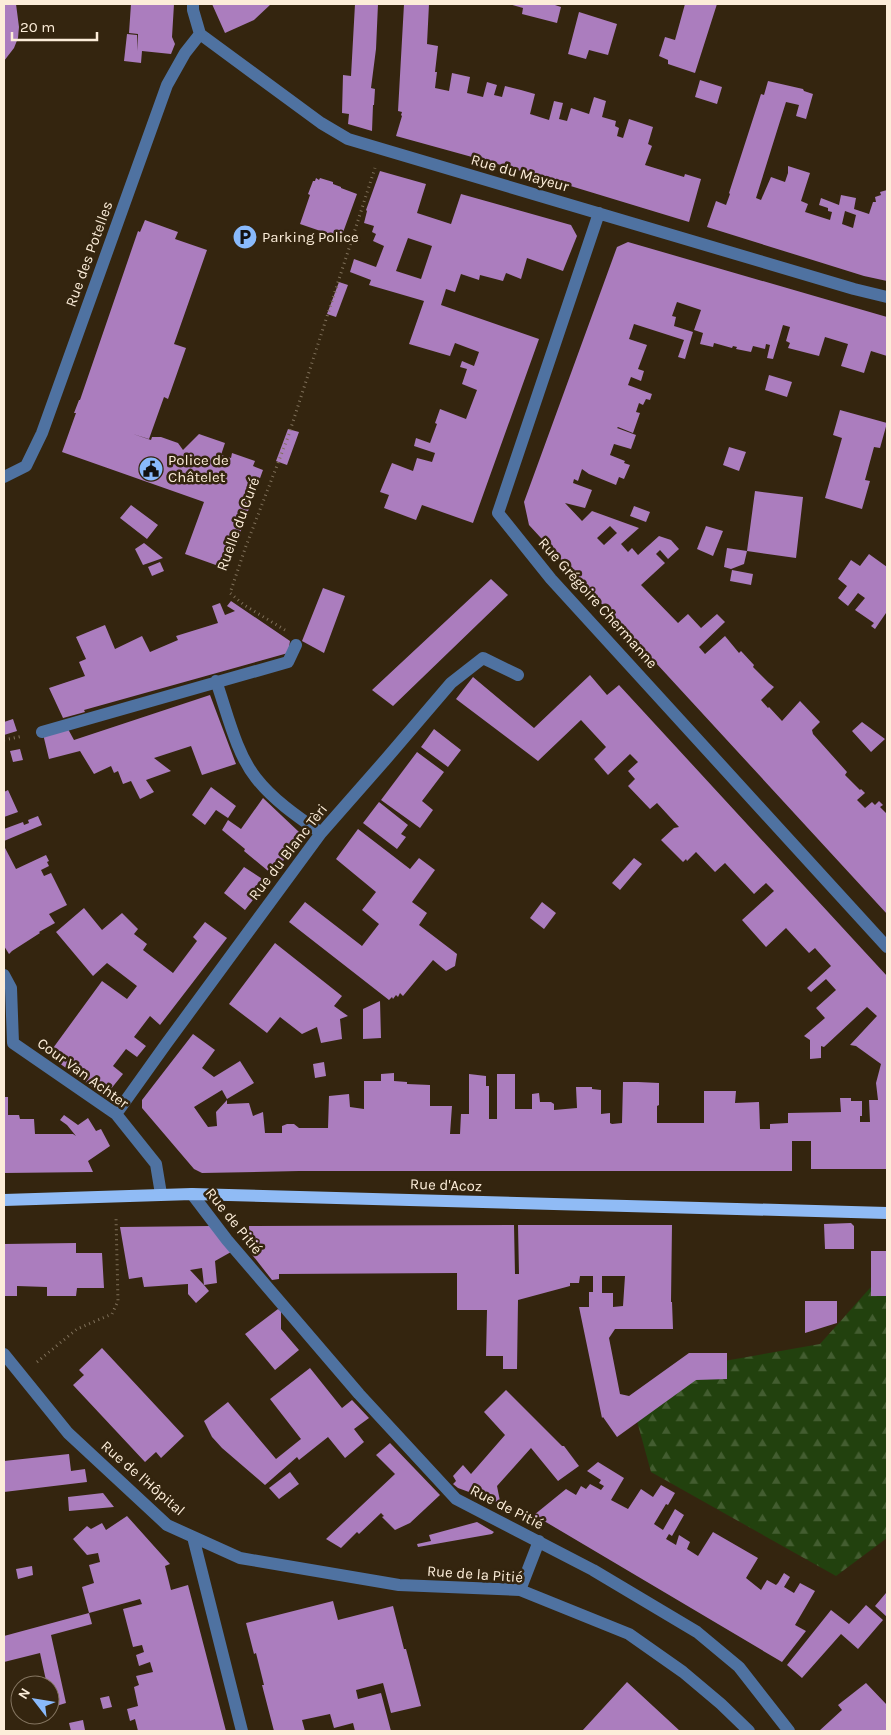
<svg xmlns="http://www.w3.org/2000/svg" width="891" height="1735" font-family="Karla,sans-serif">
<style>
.forest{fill:url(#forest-firs)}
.building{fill:#ab7dbe;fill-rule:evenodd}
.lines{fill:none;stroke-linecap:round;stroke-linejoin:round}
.path{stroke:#7f705a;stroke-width:3;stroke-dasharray:1 4;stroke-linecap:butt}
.minor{stroke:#4f72a1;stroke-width:12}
.major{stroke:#90bbf5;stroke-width:12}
.labels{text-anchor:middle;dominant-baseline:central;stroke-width:5;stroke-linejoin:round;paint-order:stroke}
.street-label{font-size:15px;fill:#fcedd9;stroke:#34250f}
.poi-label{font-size:15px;fill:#fcedd9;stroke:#34250f;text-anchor:start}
</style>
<defs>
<pattern id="forest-firs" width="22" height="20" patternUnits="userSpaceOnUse" patternTransform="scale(1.25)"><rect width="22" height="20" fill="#22410e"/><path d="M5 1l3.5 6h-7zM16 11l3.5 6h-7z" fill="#435d30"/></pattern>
</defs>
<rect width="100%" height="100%" fill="#34250f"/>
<path class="forest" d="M887,1269v269l-51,38 -185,-104 -14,-51 36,-51 147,-26z"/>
<path class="building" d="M4,4h12l3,23 -1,11 -4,10 -10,13z
M131,4h43l-2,33 3,7 -4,10 -29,-3 -1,12 -17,-2 3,-27 10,1v16l1,-17 -9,-1z
M212,4h59l-17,16 -29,13z
M355,4h23l-2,45 -5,39 4,1 -1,16h-1l-1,26 -24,-7 1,-10 -7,-1 1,-38 8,1z
M404,4h25l-2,40 11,2 -3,26h2l-2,16 14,3 3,-18 18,4 -3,16 16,4 4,-15 10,3 -3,10 8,2 3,-11 16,4 14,4 -5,20 19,6 5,-19 9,2 -4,16 8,2 4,-13 18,6 5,-17 12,4 -4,16 14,4 -1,5 4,2 -2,8 6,2 6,-19 24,8 -5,17 4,2 -7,19 39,12 1,-3 16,5 -12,43 -188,-57 -105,-29 6,-20 -1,-1 1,-3 -4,-1z
M509,4h43l9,3 -4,16 -35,-9 1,-6z
M685,4h32l-22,69 -27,-9v-4l-9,-4 6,-19 10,3z
M579,12l38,12 -9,31 -19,-5 -3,9 -18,-5z
M700,80l22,7 -5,17 -22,-7z
M768,81l35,8 1,2 9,3 -7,25 -10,-3 3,-11 -13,-3 -30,96 5,2 10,-23 14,5 3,-9v-7l22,7 -9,28 7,3 -3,8 25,8 2,-8 -4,-1v-3l-9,-3 2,-7 18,7 2,-10 15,3 -2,11 15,5 4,-12h3l-1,-5 6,-2 -1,-3 7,-2v91l-23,-5 -157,-49 9,-26 10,4 4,-11 -1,-1 32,-99 3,1zM845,211l11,4 -3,13 -11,-4z
M380,171l46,13 -9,29 34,11 10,-30 110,31 6,11 -14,35 -36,-13 -6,21 -15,-6 -3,8 -23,-6 -1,5 -18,-6 -6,18 -9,-3 -5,16 98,34 -66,184 -51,-18 -6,15 -32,-12 5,-13 -9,-3 12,-29 21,8 4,-13 15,4 3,-9 -21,-7 2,-8 14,5 7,-19 -2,-1 5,-14 26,10 11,-29 -15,-6 5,-15 -7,-2 2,-6 12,5 5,-14 -24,-9 -5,13 -41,-12 15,-43 -55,-16 2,-5 -21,-8 4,-13 22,8 8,-21 -11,-5 3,-7 -4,-2 2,-6 -10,-3 3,-12 -1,-1zM408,238l24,8 -11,33 -25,-8z
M316,178l3,2 1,-2 13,4v2l8,3v1l16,6 -16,44 -41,-14 10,-29 -2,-1 5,-13h2z
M145,220l33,12 -3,7 32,11 -33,94 12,4 -18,51 -4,-2 -15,42 -16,-5 18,6 1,-3h9l17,6 5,7 16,-16 26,9 -4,12 10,3 1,-5 23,8 -2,5 10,4 -36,99 -42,-15 19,-52 -142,-50 14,-39h-2l5,-13h1l58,-169 2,1z
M628,242l259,75v39l-16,-5 -7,22 -23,-7 7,-22 -23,-7 -6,19 -31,-8 2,-5 -4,-2 4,-14 -7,-2 -10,34 -6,-1 3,-13 -4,-1 -1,5 -12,-3 -2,6 -15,-3 1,-2 -4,-1 -1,2 -18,-5 -1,4 -13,-3 3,-11 -9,-3 7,-20 -24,-8 -5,14 4,1 -2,9 19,6 -8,27 -7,-2 6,-17 -50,-16 -5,15 18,6 -9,24 6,2 -3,10 -10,-4 -3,8 24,9 -2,6 -4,-1 -3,6 -4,-2 -3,9 4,1 -7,20 -15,-6 -1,1 19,7 -5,14 -17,-5 -4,11 15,6 -1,2 6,2 -6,14 -5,-2 -3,8 -27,-11 -7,-5 -4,12 -4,-2 -1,4 19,7 -7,18 -20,-5 17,18 10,-10 47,17 -18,16 7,8 4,-4 6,7 21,-19 12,4 8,9 -11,10 -8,-9 -4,4 9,9 -24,22 37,38 10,-9 13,14 16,-14 8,8 -26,25 6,7 20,-18 14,17 2,-2 13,14 -1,2 16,16 5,4 -13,13 7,8 1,-1 13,14 18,-20 20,21 -8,8 1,4 34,38 -2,3 15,15 1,-1 4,4 -8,7 8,8 7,-6 3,3 4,-4 4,4 -3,2 7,7v100l-358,-389 -5,-23 93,-255zM610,526l7,7 -13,12 -7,-7z
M339,282l9,3 -12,32 -9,-3z
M769,375l23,7 -5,15 -22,-7z
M840,410l47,13 -7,25 -6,-1 -9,33 5,1 -8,28 -37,-11 17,-60 -9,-3z
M288,429l11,3 -12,33 -11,-4z
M729,447l17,5 -7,19 -16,-6z
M755,491l48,6 -7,61 -49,-7 -3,13 -13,5 -7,-2 3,-19 20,3z
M131,505l27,20 -11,14 -27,-21z
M634,506l16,6 -4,10 -16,-6z
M706,526l17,5 -10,25 -16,-7z
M144,543l19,15 -20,7 -8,-16z
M869,554l18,13v47l-1,-1 -11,16 -4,-3 3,-3 -19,-13 10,-12 -7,-5 -10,13 -10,-8 9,-12 -9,-7 13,-19 9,6z
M160,562l4,9 -12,5 -4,-9z
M732,570l21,4 -2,11 -21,-4z
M491,579l17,16 -115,111 -21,-16z
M323,588l22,8 -21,57 -22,-12z
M231,601l59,40 -2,12 -204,57 1,2 -22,6 -14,-30 36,-12 -6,-14 7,-3 -10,-22 29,-12 10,24 27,-13 8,16 28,-12 -2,-4 42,-13 -6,-17 8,-3 5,12 10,-4 -8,-5z
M590,675l17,20 12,-10 268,291v130l-1,3h1v60h-76v-28h-19v30h-493l-97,2 -8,-4 -52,-61v-8l51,-66 22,16 -13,18 12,9 26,-16 14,22 -27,16 -5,-9 -28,17 14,20 9,-1 -1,-14 11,-12v4l22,-1 4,13 10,-4 2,21h17v-7l5,-2h7l5,4h29l1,-32 20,-2 1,13 14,2v-28h17v-7l13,-1v8l13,1v2l23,1v21h22l-2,28h10l1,-20h8v-40l17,2v10h3v33h8v-45h18v35h17v-15l7,-1 1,9h11l3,2v6l23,-2 -1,-21h16v2l9,1v24l9,-1v10l2,1 10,-1 1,-41h15l21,1v22l-2,1v17h47v-32h32l-1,12 24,-1 1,27h10v-5l18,-1v-10l53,-1 -1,-14h11v3h11v15h-2v6h10l-1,-22h9l-2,-17 5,-19 -25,-18 -6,-1 27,-29 -10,-9 -43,40 -3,-1v12l-11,1v-19l-6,-4 21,-18 -9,-10 20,-18 -10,-11 -15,13 -4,-4 24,-22 -16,-18 -6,5 -23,-25 -20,19 -24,-27 32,-29 -8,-8 -12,11 -29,-31 -10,9 -19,-20 -9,9 -1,-2 -3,3 -22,-22 13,-12 5,-1 -22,-24 -7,6 -22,-23 7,-7 -7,-8 10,-9 -8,-8 -22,21 -14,-16 12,-12 -25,-27 -43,41 -82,-62 17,-22 61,51z
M210,695l26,69 -34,11 -11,-29 -37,12 17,13 -25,9 8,12 -14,7 -9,-18 -8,3 -5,-13 -4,2 -3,-7 -17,8 -14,-23 -31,8 -6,-25 25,-5 6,11z
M13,719l4,12 -13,4v-13z
M862,722l23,17 -14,13 -19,-21z
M434,729l27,21 -13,17 -27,-20z
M20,749l3,11 -10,2 -3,-11z
M417,752l27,20 -22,29 11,9 -13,18 -39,-28z
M211,787l25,19 -8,12 -12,-8 -11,15 -13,-10z
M8,790l10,22 -14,5v-25z
M263,798l36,34 2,4 -28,39 -29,-24 1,-2 -23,-19 6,-10 13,9z
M379,802l29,23 -7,9 5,3 -9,12 -34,-26z
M38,816l4,9 -38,16v-12l19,-7 1,3 5,-2 -1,-3z
M358,829l52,40 9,-11 16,12 -23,32 15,11 -8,12 38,29 -2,12 -9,5 -13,-11 -30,36 -3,-3 -2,4 -2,-2 -3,4 -1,-2 -3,3 -100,-78 16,-20 57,44 17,-22 -17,-14 14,-18 -40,-33z
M4,846l12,23 30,-14 3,6 -2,1 2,4 -8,4 3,6 7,-3 16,32 -18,9 6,9 -16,9 1,1 -28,18 -3,3 -5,-8z
M634,858l8,6 -22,26 -8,-7z
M244,867l23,15 -22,28 -21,-17z
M542,902l14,11 -12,16 -14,-11z
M84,908l18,22 20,-17 16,16 -4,5 13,10 -4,6 30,23 24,-32 -4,-4 12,-15 22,16 -67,87 -10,-9 -16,21 12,9 -9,11 -11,-8 -13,17 10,8 -17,21 -11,-6 -47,-34 54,-74 25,18 10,-13 -30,-23 -14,13 -37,-44z
M275,943l67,53 -8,10 14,10 -8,3 2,20 -21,4 -4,-16 -15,7 -22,-17 -13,16 -38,-29z
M380,1001l1,37 -18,1v-30z
M324,1062l2,14 -11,2 -2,-14z
M4,1097h4v18h11l1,4h14l1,15h38l3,2 -9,-11 -7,-5 4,-5 14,10 10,-7 8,13 5,-2 9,17 -22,15 5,11 -89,1z
M851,1223l3,3v23h-29l-1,-25z
M514,1225l1,49h4l-1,-49h154l-1,77h1l1,27h-58l-6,9 11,56 9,2 60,-43h38v26l-31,1 -79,57 -14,-20 -1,1 -23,-111h10v-15h4v-16h-13l-1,7h-9v3l-52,14 -1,69h-14v-13h-17l1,-46h-30v-37l-178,1v5l-7,1 -22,-28 -1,-26zM602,1276h23l-2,30 -10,1v-14h-11z
M210,1226l21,26 -16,9 2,22 -13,2 5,6 -13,12 -8,-9v-10l-44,3 -2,-10 -13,2 -9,-52zM202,1268l2,17 -14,-15z
M76,1243v10h26l2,35h-27l-1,8h-29v-9l-30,-1v10h-13v-52z
M871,1251h16v45h-16z
M805,1301h32v22l-32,10z
M278,1309l3,2v18l18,21 -24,20 -30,-36z
M102,1348l82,88 -23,22 -5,-6 -11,10 -72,-77 11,-10 -5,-5z
M310,1368l32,40 10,-8 17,18 -15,11 10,13 -19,16 -17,-21 -29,23 -2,-3 -32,28 -43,-37 -10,-11 -8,-16 24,-19 48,57 25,-20 -31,-40z
M506,1390l56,56h2l15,20 -21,15 -27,-33 -34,38 3,15 -1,2 -41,-15 -5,-4 3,-3 -3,-5 10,-11 8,9 34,-39 -21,-23z
M390,1443l50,52 -30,28 -15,7 -13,-13 2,-1 -3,-3 -22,21 -2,-2 -16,16 -15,-9 69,-65 -19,-19z
M69,1454l2,17 14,-2 2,13 -83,10v-31z
M598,1462l26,16 -13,22 17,9 13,-20 12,8 8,-12 14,8 -7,12 -2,-1 -12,20 9,6 12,-21 9,6 -12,21 -3,-2 -3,5 10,6 3,-10 11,7 -3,7 11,7 15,-24 45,26 -12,20 15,12 6,-10 9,5 2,-2 6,-10 6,4 -6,10 10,6 6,-10 15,8 -20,34 11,6 -24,31 -248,-147 32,-26 10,6 5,-9 5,3 4,-5 11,6 3,-4 -5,-3 2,-3 -14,-9z
M290,1472l9,12 -20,15 -10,-11z
M103,1493l11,14 -45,4 -1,-14z
M127,1516l43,48 -5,2 6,24 17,-5 38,146h-88l-3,-12 -5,2 -3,-12 11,-3 -4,-19 5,-2 -3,-9 17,-4 -3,-10 -11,4 -3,-11 8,-3 -2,-7 -9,2 -10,-38 19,-5 -2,-5 -51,14 -7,-26 12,-4 -5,-18 11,-3 -2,-9 -11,2 -14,-16 14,-13 4,3 11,-6 4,7z
M477,1522l17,10 -2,2 -74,13 -1,-3 14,-3 -2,-6z
M32,1566l1,9 -15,4 -2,-10z
M886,1593l1,2v22l-12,-11z
M333,1601l5,19 55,-14 11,43h2l15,57 -30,7 -8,-30 -27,7 2,9 23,-6 10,38h-36l-2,-8 -19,5 -4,-14 -28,6 3,11h-31l-12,-46h2l-8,-32 -2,1 -8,-31z
M866,1605l17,15 -25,29 -17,-15 -39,44 -15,-13 44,-55 18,14z
M89,1613l3,11 -41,11 15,68 -13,4 -3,-1v-21h-3l-7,-32 -36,9v-26z
M627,1682l53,49h-98z
M866,1683l21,22v26h-68l23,-21 -4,-5z
M109,1696l3,11 -9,2 -3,-11z
M83,1720l2,10 -14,1 -2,-8z"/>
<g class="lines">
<path class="path" d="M285,630l-41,-25 -14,-12 16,-47 42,-109 87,-269
M4,740l19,-4
M37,1362l40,-33 35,-15 6,-13 -2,-84"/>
<path class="minor" d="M193,4v6l7,24 121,89 27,16 506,150 33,8
M599,213l-101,300 53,66 336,368
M4,477l22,-11 16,-33 125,-348 18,-32 15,-19
M216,681c11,31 20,72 40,97 17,22 42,39 65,55
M42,732l246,-70 8,-17
M4,975l7,13 2,55 103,71 40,50 5,30
M116,1114l50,-70 155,-211 65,-74 65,-76 32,-25 35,17
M192,1194l35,46 132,154 97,105 137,71 104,62 42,35 50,64
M4,1354l64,79 99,92 73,33 159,27 121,5 109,44 54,38 38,32 28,27
M193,1537l49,194
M520,1590l19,-49"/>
<path class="major" d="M4,1200l188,-6 695,19"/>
</g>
<defs>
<symbol id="parking-disc" viewBox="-11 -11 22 22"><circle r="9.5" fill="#89bafc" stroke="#34250f"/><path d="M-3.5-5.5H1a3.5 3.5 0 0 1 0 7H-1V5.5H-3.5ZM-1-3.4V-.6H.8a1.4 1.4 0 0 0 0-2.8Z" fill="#111"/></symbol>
<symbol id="civic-disc" viewBox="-11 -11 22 22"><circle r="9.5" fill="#89bafc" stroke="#34250f"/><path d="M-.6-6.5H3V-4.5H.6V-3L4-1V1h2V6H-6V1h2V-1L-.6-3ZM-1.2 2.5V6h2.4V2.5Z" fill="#111"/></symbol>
</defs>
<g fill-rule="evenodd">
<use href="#parking-disc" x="231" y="223" width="28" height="28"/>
<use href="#civic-disc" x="137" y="455" width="28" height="28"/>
</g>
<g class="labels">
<g class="street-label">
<text transform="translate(520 173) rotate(16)">Rue du Mayeur</text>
<text transform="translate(89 254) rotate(-70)">Rue des Potelles</text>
<text transform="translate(238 524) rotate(-70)">Ruelle du Curé</text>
<text transform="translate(598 603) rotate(48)">Rue Grégoire Chermanne</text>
<text transform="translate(288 852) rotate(-52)">Rue du Blanc Tèri</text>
<text transform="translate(83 1073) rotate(36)">Cour Van Achter</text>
<text transform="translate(446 1185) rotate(2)">Rue d'Acoz</text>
<text transform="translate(234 1221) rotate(51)">Rue de Pitié</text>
<text transform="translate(143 1478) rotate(41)">Rue de l'Hôpital</text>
<text transform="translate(507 1507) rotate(27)">Rue de Pitié</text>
<text transform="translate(475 1574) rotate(4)">Rue de la Pitié</text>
</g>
<g class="poi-label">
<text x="262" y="237">Parking Police</text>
<text x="168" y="460">Police de<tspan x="168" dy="17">Châtelet</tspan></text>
</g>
</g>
<rect width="891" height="1735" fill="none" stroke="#fcedd9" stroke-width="10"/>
<g transform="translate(35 1700) rotate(301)"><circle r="24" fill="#34250f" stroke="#847560"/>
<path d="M0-4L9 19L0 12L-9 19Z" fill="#89bafc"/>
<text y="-8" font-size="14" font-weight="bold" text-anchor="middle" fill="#fcedd9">N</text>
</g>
<path d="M12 32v8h85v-8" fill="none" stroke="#fcedd9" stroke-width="2.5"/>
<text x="20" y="32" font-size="15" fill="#fcedd9" stroke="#34250f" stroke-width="4" paint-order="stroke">20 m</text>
</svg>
